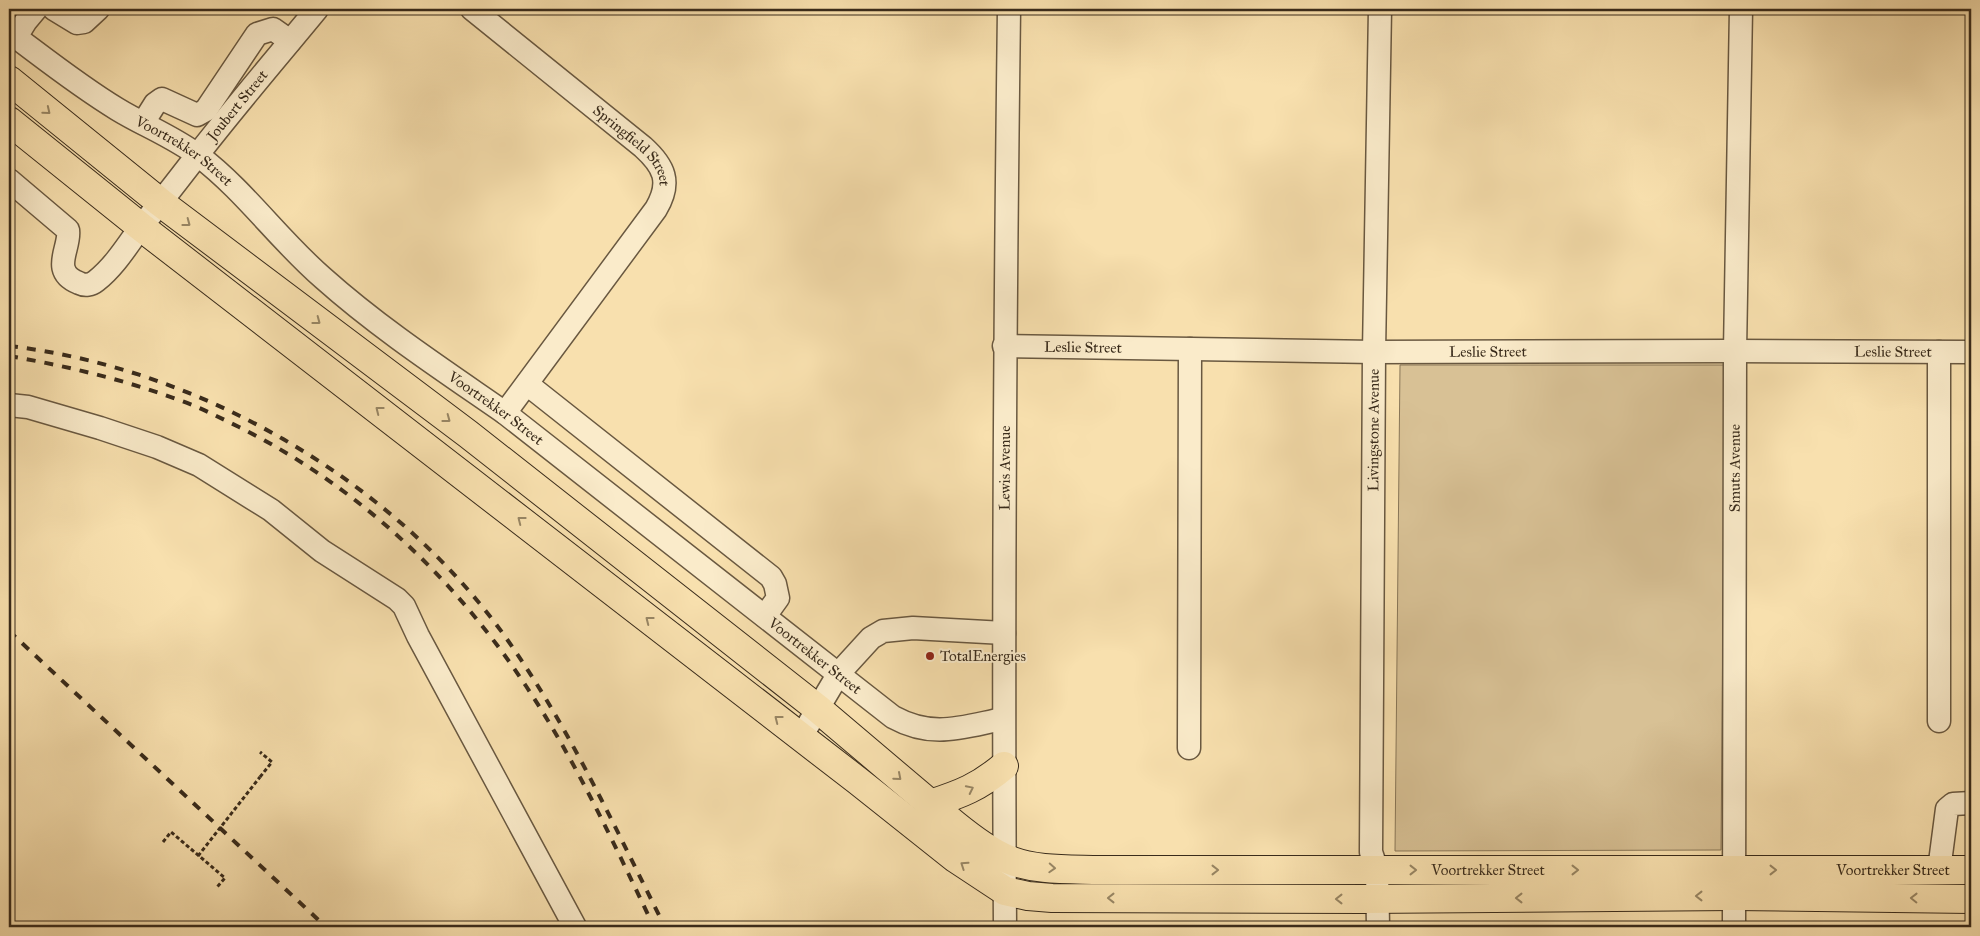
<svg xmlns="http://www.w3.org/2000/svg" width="1980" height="936" font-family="'IM FELL Great Primer',serif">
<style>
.green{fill:#d8c195;stroke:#887658}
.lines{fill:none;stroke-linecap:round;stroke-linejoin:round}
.minor-casing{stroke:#695840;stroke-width:25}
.major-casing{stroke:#392b1b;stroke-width:30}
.path{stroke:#392b1b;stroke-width:3;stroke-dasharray:4 2.5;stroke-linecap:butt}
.minor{stroke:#faebca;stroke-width:22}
.major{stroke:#f8e0ae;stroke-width:28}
.rail{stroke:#392b1b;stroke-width:4;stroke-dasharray:9 9;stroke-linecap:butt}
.path-bridge{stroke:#392b1b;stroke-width:3;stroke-dasharray:4 2.5;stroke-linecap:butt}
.oneway{stroke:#988664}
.poi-dot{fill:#8f2418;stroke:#faebca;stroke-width:2}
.labels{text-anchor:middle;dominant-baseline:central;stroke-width:4;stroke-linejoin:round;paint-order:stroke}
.street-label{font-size:15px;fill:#392b1b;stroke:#faebca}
.poi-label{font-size:15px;fill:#392b1b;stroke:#faebca;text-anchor:start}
</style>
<rect width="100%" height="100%" fill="#f8e0ae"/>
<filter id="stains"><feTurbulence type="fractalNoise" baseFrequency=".004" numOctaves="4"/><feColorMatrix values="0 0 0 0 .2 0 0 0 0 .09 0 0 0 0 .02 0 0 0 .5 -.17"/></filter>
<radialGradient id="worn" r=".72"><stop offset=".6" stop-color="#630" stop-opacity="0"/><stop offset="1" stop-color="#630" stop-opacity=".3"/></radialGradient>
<path class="green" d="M1400,365h325l-4,485 -326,1z"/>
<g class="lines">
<defs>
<g id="minor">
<path d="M54,9l23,14 7,-1 14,-13"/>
<path id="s1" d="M472,9l171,138c21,19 29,35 13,62l-151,204"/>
<path id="s2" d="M9,32c35,26 70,54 108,77 26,16 57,28 82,47 46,35 80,84 124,122 56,50 120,92 182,135l388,304c40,22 69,10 110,2"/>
<path d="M16,37l10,-16 10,-12"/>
<path d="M143,123l12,-19 7,-5 35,16 9,-5 51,-76 16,-5 17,12"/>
<path id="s3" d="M9,180l59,50c3,18 -19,41 11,53 6,3 12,2 17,-2 18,-14 31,-35 44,-53 18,-22 35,-44 52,-66 40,-52 83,-102 125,-153"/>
<path id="s4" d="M1004,346l370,6 361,-1 236,1"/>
<path d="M1939,352v369"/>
<path d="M527,384l244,193 4,7 3,14 -13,18"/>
<path d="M9,405l19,2 72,21 57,19 42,18 72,45 51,41 75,48 7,7 14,30 157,291"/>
<path d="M801,737l38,-64 32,-35 12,-7 30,-3 91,5"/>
<path d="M1189,748l1,-399"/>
<path d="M1939,870l8,-61 6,-5 18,-1"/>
<path id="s5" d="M1005,927c-2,-306 0,-612 4,-918"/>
<path id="s6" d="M1378,927l-1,-57 -6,-18 3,-500 6,-343"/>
<path id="s7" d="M1734,927l1,-576 6,-342"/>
</g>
<g id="major">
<path id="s8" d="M9,80l152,123 307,231 349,274 137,116c16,13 34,27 53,35 28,12 62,10 93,11h871"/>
<path d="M9,121l132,106 717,554 97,77 50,33 23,5 24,2 313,1 369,-3 237,3"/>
<path d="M930,804c31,-10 49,-17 74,-38"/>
</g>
</defs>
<use href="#minor" class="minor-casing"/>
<use href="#major" class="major-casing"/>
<path class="path" d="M260,777l12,-15 -12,-10
M163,842l8,-10 54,46 -8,9"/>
<use href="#minor" class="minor"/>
<use href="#major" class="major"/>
<path class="rail" d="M9,346c190,22 383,134 495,289 65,91 111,193 161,292
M9,356c57,10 113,23 167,43 22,7 42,18 63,28 118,59 214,149 287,259 50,75 89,160 128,241
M9,631l317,296"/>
<path class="path-bridge" d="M198,856l62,-79"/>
</g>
<defs><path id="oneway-chevron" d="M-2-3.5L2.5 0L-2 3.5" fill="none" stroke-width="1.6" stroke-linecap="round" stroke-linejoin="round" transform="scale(1.25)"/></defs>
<g class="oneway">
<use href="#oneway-chevron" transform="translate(47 111) rotate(39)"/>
<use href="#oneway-chevron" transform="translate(187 223) rotate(37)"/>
<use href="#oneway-chevron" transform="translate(317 321) rotate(37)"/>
<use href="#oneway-chevron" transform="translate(379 410) rotate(-142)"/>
<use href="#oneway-chevron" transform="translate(447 419) rotate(37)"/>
<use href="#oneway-chevron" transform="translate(521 520) rotate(-142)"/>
<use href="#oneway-chevron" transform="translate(649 620) rotate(-142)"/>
<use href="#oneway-chevron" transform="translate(778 719) rotate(-142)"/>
<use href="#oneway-chevron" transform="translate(898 777) rotate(41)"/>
<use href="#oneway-chevron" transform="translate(970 789) rotate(-26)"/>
<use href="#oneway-chevron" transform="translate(964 865) rotate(-146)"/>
<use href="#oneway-chevron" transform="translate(1052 868) rotate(3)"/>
<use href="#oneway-chevron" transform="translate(1215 870)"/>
<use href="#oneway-chevron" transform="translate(1413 870)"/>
<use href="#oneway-chevron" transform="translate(1575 870)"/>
<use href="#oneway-chevron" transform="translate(1773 870)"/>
<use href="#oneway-chevron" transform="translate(1699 896) rotate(180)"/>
<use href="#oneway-chevron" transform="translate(1111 898) rotate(-180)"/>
<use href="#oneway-chevron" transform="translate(1519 898) rotate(180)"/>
<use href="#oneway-chevron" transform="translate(1914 898) rotate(-179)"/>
<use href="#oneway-chevron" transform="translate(1339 899) rotate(-180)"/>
</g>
<circle class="poi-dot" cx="930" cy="656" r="5"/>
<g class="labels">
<g class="street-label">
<text stroke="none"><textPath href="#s3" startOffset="382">Joubert Street</textPath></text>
<text stroke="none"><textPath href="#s1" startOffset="212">Springfield Street</textPath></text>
<text stroke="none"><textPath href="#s2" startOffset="212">Voortrekker Street</textPath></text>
<text stroke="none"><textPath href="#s4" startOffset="79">Leslie Street</textPath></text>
<text stroke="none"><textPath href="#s4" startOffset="484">Leslie Street</textPath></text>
<text stroke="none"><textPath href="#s4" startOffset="889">Leslie Street</textPath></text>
<text stroke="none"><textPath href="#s2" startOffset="618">Voortrekker Street</textPath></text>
<text stroke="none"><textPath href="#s6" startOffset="498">Livingstone Avenue</textPath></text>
<text stroke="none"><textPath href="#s5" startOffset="459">Lewis Avenue</textPath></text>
<text stroke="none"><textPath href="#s7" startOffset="459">Smuts Avenue</textPath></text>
<text stroke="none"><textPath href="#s2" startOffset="1022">Voortrekker Street</textPath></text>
<text stroke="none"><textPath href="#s8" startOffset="1749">Voortrekker Street</textPath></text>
<text stroke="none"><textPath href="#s8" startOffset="2154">Voortrekker Street</textPath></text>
</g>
<g class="poi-label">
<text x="940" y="656">TotalEnergies</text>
</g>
</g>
<rect width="1980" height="936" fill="none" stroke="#f8e0ae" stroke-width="30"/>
<rect x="10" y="10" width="1960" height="916" fill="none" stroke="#392b1b" stroke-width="2.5"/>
<rect x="15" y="15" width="1950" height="906" fill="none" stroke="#392b1b"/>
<rect width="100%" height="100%" filter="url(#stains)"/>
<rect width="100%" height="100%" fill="url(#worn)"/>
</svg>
